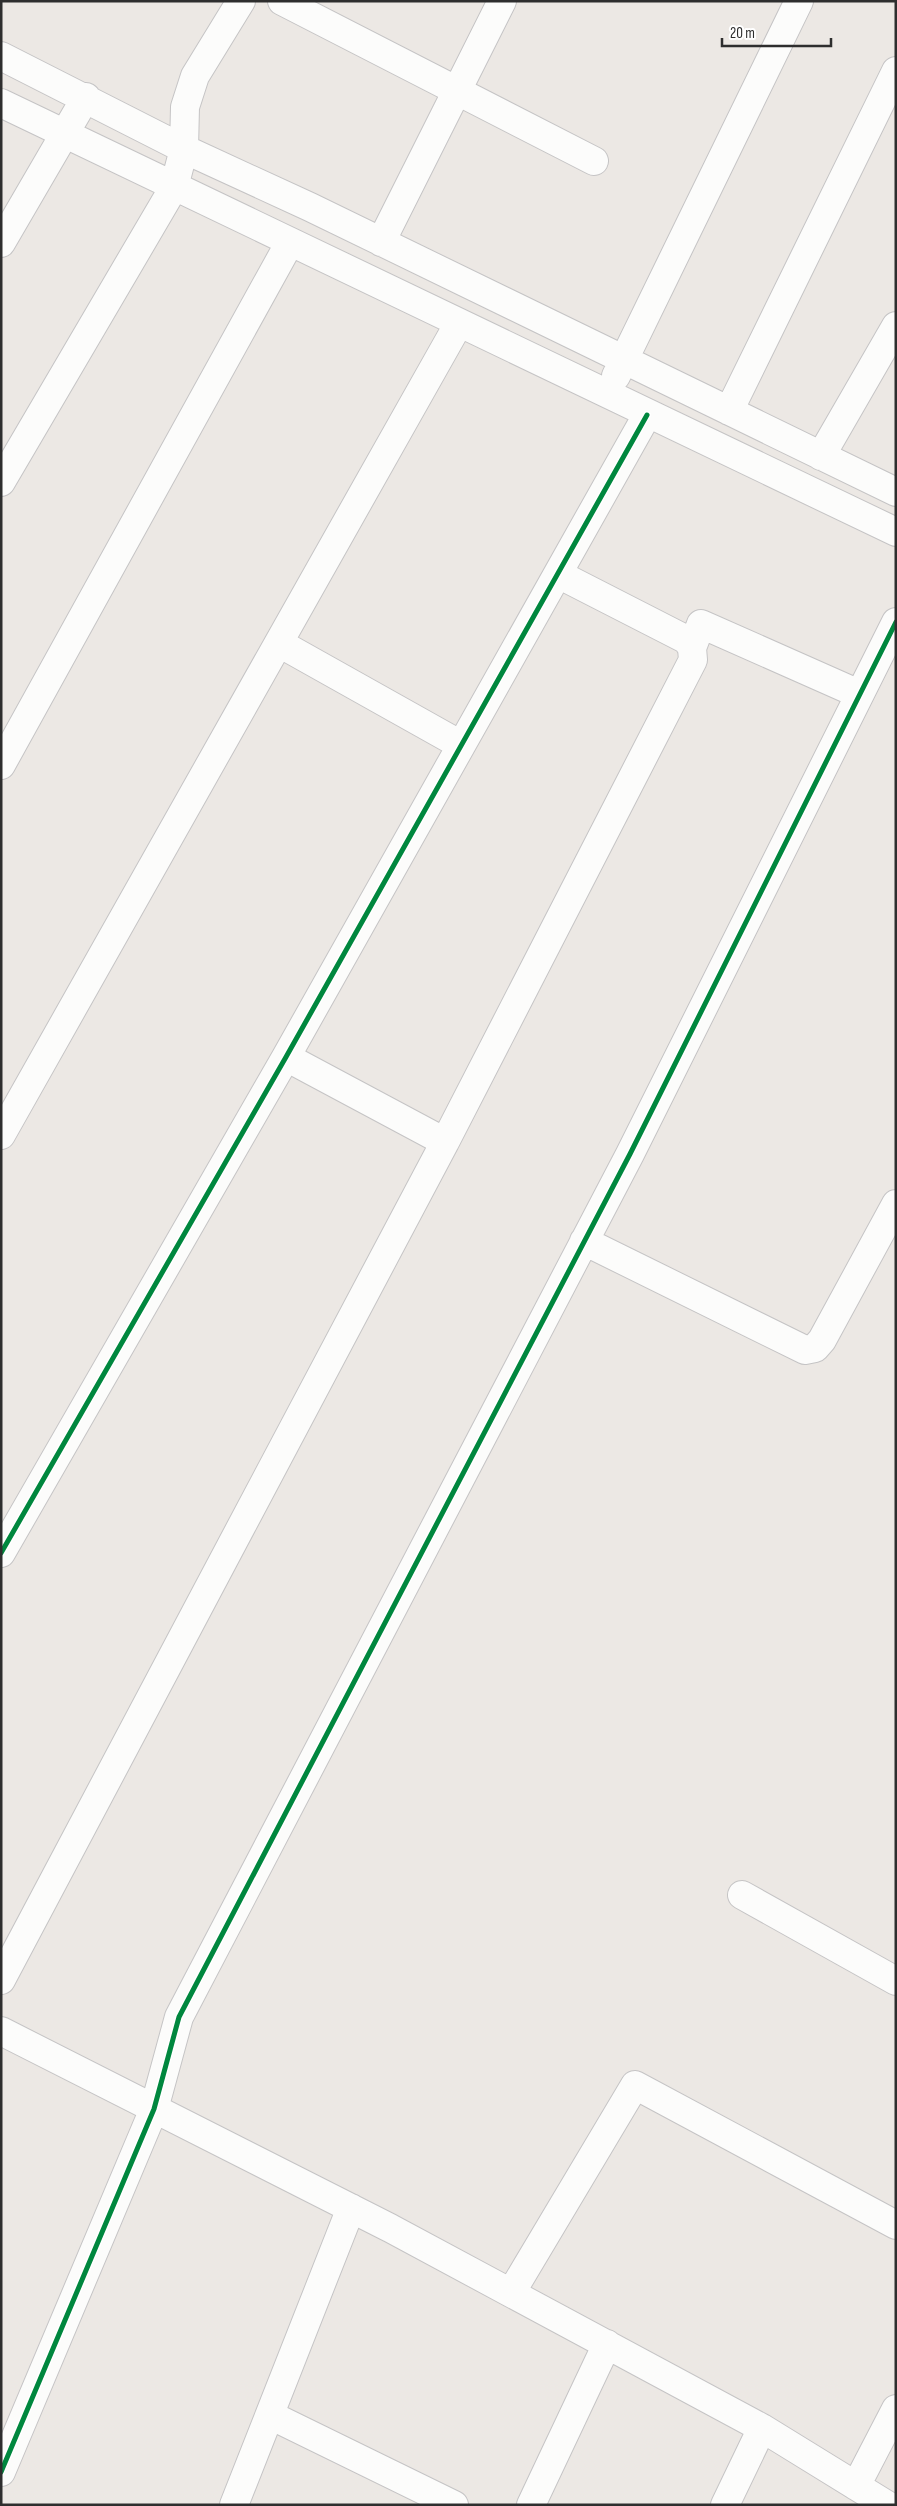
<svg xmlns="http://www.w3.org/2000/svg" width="897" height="2506" font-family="'Sofia Sans Condensed',sans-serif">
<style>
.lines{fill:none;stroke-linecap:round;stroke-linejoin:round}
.minor-casing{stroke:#c5c4c5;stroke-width:30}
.minor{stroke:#fcfcfb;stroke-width:28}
.cycleway-casing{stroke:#fff;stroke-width:8}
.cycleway{stroke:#00873e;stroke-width:5}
</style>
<rect width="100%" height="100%" fill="#ece8e4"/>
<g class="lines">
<defs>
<path id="minor" d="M282,1l312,160
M1,56l183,93 126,58 586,285
M1,103l895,429
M381,242l121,-241
M1,243l85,-146
M616,376l183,-375
M729,411l167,-340
M821,456l75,-130
M1,482l173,-295 10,-38 1,-42 10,-31 46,-75
M279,643l182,102
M692,648l9,-24 158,70
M1,765l289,-523
M1,1135l458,-812
M445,1142l248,-482 -1,-12 -5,-8 -129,-66
M584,1241l221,109 10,-2 7,-8 74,-136
M1,1553l285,-496 361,-642
M742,1895l154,86
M1,1980l444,-838 -159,-85
M1,2031l389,197 372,200 -37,77
M511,2293l124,-208 261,140
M270,2415l184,90
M762,2428l125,77
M1,2472l153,-363 25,-92 451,-863 266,-532
M856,2486l40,-77
M234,2505l117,-297
M531,2505l76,-161"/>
</defs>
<use href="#minor" class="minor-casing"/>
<use href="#minor" class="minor"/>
<defs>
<path id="cycleway" d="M1,1553l285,-496 361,-642
M1,2472l153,-363 25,-92 451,-863 266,-532"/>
</defs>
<use href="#cycleway" class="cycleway-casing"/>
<use href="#cycleway" class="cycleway"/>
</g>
<rect width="897" height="2506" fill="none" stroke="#2e2e2e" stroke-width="5"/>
<path d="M722 38v8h109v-8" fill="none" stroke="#2e2e2e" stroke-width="2.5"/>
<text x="730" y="38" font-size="15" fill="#2e2e2e" stroke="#ffffff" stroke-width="4" paint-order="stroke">20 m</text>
</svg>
